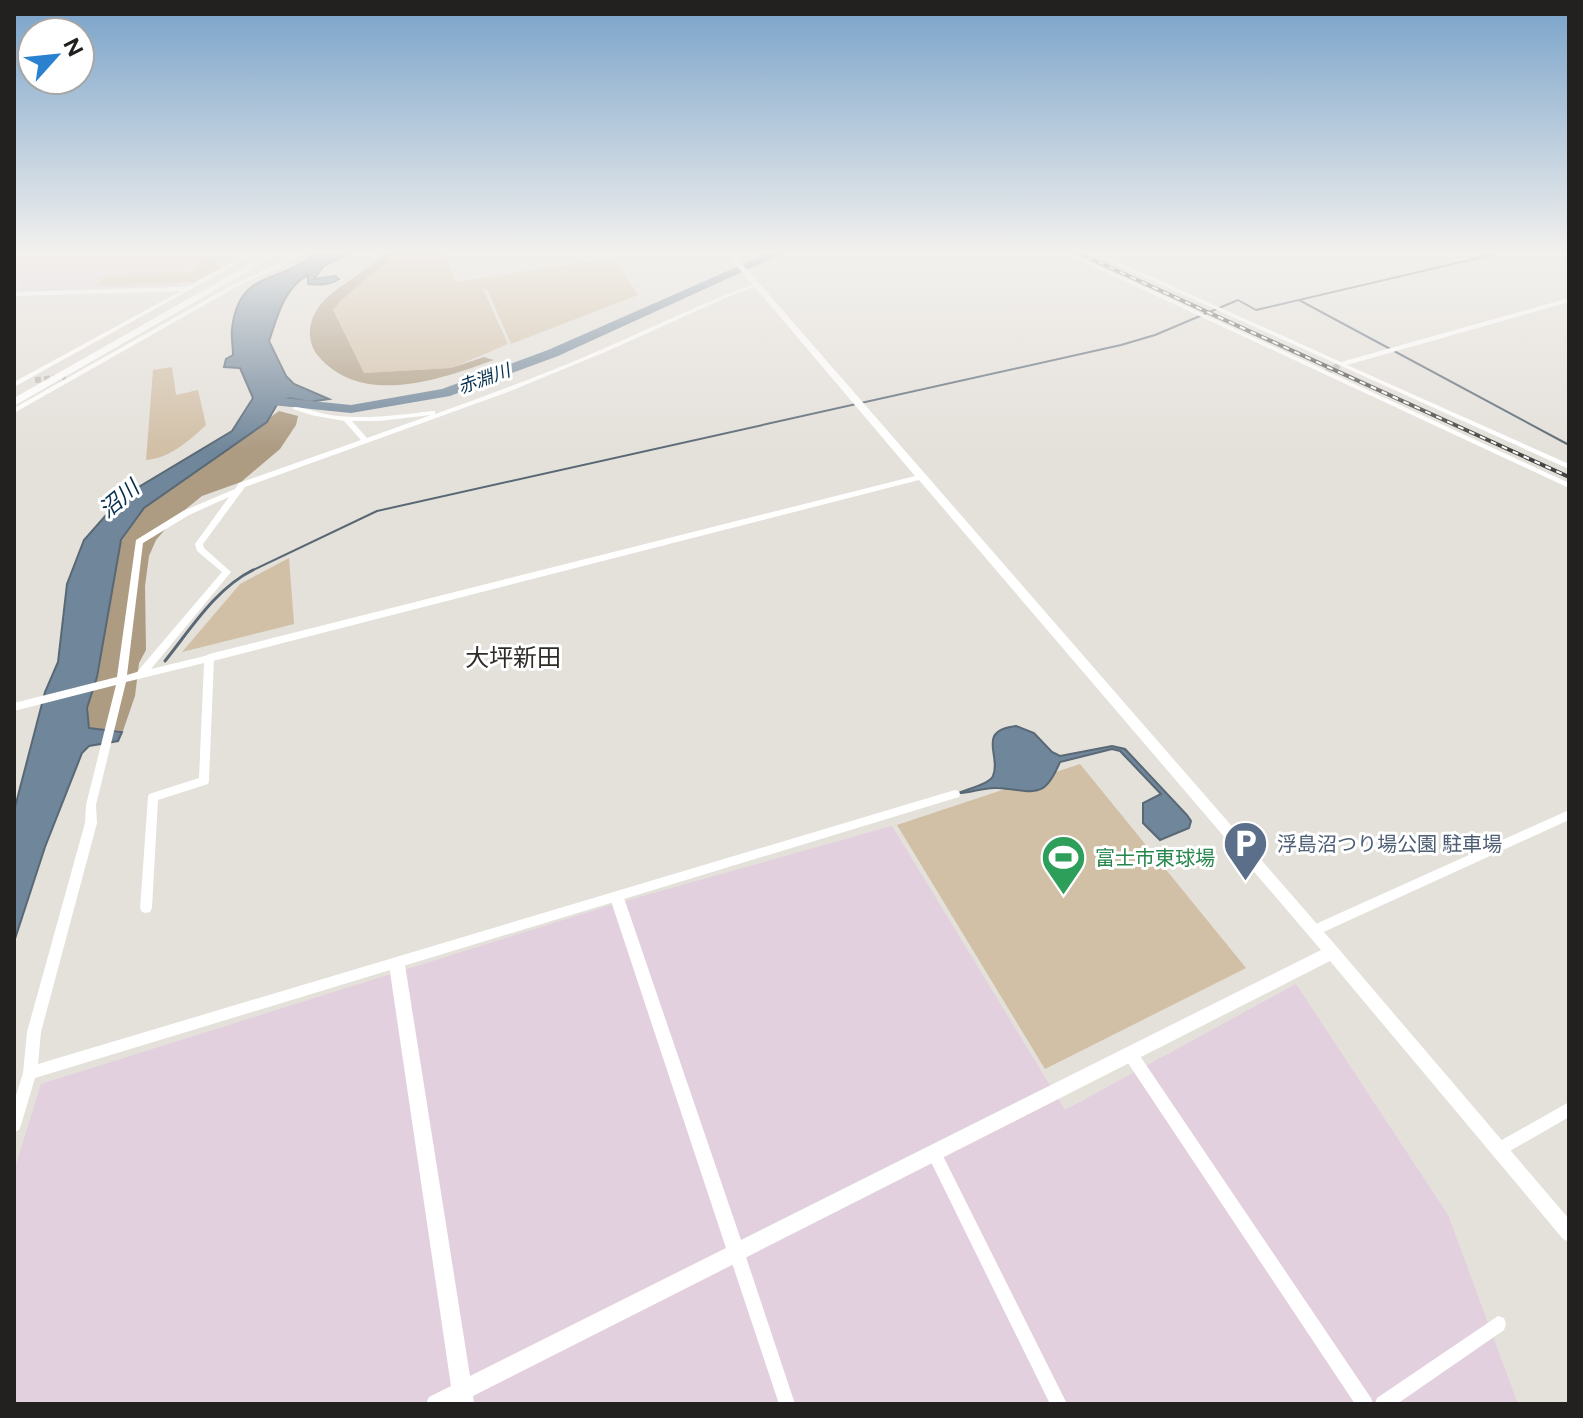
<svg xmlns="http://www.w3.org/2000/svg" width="1583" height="1418" font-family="Figtree,'Noto Sans JP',sans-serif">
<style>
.industrial{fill:#e3d0df}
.green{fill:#d1bfa6}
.forest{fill:#ad9b82}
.water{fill:#70869a;stroke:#596875;stroke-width:2}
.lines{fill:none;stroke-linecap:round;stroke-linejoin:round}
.stream-far1{stroke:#596875;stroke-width:2}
.stream{stroke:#596875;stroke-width:3}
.river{fill:#70869a;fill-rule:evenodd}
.minor-tunnel{stroke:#bdbab5;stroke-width:6;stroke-dasharray:6 3;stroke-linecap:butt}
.minor{fill:#fff;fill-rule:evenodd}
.tertiary{fill:#fff;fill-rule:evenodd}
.trunk{fill:#fff;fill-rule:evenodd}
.rail-casing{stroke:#464441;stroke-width:4}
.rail{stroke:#fff;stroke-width:2;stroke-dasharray:6;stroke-linecap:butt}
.labels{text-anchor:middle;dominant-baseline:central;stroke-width:6;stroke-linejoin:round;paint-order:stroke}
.far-water-label{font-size:18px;font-style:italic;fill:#052f4d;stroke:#fff}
.service-label{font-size:20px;fill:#4e5e75;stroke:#fff;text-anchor:start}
.leisure-label{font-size:20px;fill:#27864d;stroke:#fff;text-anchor:start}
.water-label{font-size:22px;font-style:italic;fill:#052f4d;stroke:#fff}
.quarter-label{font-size:24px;fill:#2f2c28;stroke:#fff}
</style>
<rect width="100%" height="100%" fill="#e4e0da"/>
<path class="industrial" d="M14,252h204l-3,4 -14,1 -24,29 -159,6 5,-6 -9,-5z
M892,826l173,284 231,-126 152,231 70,189h-1504v-233l27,-87 570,-179z"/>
<path class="green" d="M398,252h46l12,30 158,-24 24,37 -127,49 -24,-55h-4l25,55 -56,24 -88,5 -29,-56 12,-3 -12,2 -2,-6c19,-23 43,-38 65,-58z
M215,257l6,11 -27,14 -97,4 9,-11 85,-3 12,-14z
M172,367l4,28 22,-5 8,35c-17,16 -36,33 -60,35l7,-90z
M289,558l5,66 -112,28 58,-68z
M1080,764l166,204 -201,101 -148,-244z"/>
<path class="forest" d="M385,252h13c-22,21 -46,35 -65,58l31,63 87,-5 33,-11 10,3c-53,19 -130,47 -174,-2 -12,-12 -13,-31 -5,-45 14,-26 51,-38 70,-61z
M279,411l19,5 -2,9 -16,24 -39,33 -39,14 -26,21 -20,23 -7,16 -4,30 1,64 -7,13 -4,33 -12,35 -34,-3 -2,-20 10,-34 24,-132 23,-34z"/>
<path class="water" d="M316,252h35l-27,14 -10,13 21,-3 4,3c-8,6 -22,6 -31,5v-9c-24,12 -31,43 -39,66l17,35 8,8 35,15 -20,3 -19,-4 -11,3 -12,21 -123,86 -23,32 -24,137 -10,31 2,20 33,4 -4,9 -29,5 -7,7 -37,94 -31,95v-131l31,-119 13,-30 9,-78 17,-44 38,-43 110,-66 21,-33 -13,-30 -16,-1 2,-8 7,-4c0,-9 -2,-18 -1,-26 7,-62 49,-43 84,-77z
M1016,726l18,7 18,19 8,4 52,-10 13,3 62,66 4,6 -2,7 -29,12 -17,-17v-20l18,-9 -41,-43 -8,-2 -52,13c-17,40 -26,28 -63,26 -13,-1 -26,5 -39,5 9,-4 32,-9 35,-17 9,-20 -18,-45 23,-50z"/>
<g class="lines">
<path class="stream-far1" d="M1299,300l270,145
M249,572l128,-61 744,-166 34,-10 83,-35 18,10 248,-58"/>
<path class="stream" d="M165,661c25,-31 51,-73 88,-91"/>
<path class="river" d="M771,252h15l-228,104 -108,40 -99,17 -89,-9 -7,-4 7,-4 89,9 91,-16 106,-39z"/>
<path class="minor-tunnel" d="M1326,372l16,-8
M35,380l31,-3"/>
<path class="minor" d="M251,252h7l-244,135v-5l167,-91 -167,5v-4l173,-5z
M293,252h6l-14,13 -47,21 -224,127v-5l220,-124 47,-21z
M1062,252h7l500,231v5z
M1089,252h7l245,110 228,-64v4l-222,63 222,99v5z
M754,284l5,1 -34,13 -115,52 -102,42 -263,95 -42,57 1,4 27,24 -80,97 58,-14 5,3 -5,123 -1,3 -50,16 -6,108 -2,4 -4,1 -4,-1 -2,-4 8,-111 1,-3 50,-16 5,-115 -78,19 -30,123 1,18 -56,209 -3,32 917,-274 4,1 1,3 -1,3 -924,281 -14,47 -2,5 -5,2v-30l9,-29 4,-41 58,-209 1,-18 30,-120 -102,26v-8l103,-26 19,-137 47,-29 52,-22 4,-6 122,-43 -17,-19 -33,-6 -18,-6v-2c12,0 24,6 37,8 34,5 68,0 102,-4h3v3c58,-21 116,-42 172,-67 49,-21 97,-45 147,-63zM431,415l-64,23 -15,-17h28zM229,497l-34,47 2,7 25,21 -85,100 -10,3 16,-132 46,-28z
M1569,810v10l-252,115 -4,2 -4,-2 -2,-4 2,-4z
M1131,1048l5,2 235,348 2,6h-18l-229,-344 -2,-5 2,-5z
M1569,1102v15l-66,38 -5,2 -5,-2 -2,-5 2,-5z
M935,1148l5,2 127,254h-17l-120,-244 -2,-5 2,-5z
M737,1246l5,3 3,5 50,150h-16l-50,-150 3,-5z
M1498,1316l6,2 2,6 -2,6 -107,74h-22l2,-6z"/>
<path class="tertiary" d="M725,252h7l605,695 232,272v23l-6,-3 -233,-278 -585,297 -1,3 -8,2 -263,133 1,8h-48l3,-7 22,-11 -62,-421 3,-5 5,-2 5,2 3,5 65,411 256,-128 -116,-350 2,-5 5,-1 5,1 2,5 117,342 580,-290 -402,-470 -710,182 -4,-1 -2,-3 6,-4 706,-178z"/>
<path class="trunk" d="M271,252h11l-268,154v-8z"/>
<defs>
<path id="rail" d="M1076,252l493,225"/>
</defs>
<use href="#rail" class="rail-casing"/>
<use href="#rail" class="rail"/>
</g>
<linearGradient id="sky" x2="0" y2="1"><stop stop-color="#78a2c9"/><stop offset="0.56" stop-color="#f3f1ee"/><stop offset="1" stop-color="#f3f1ee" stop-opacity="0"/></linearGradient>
<rect width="1583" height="451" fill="url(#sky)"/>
<defs>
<symbol id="parking-pin" viewBox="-11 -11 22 30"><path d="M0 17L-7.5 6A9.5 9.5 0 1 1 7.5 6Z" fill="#5c6f8a" stroke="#fff"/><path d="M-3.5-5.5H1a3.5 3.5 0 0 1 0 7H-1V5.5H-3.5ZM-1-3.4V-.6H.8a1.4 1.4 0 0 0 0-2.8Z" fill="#fff"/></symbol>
<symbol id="stadium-pin" viewBox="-11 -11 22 30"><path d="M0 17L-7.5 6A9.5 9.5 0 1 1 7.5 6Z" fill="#2e9e5b" stroke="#fff"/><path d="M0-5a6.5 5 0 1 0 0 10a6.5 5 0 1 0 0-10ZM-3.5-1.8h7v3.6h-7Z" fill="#fff"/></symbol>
</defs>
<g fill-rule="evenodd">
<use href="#parking-pin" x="1220" y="818" width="51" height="69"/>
<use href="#stadium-pin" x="1038" y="832" width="51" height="69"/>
</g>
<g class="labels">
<g class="far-water-label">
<text transform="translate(484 379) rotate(-20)">赤淵川</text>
</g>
<g class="service-label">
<text x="1277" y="844">浮島沼つり場公園 駐車場</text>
</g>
<g class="leisure-label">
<text x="1095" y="858">富士市東球場</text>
</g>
<g class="water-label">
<text transform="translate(119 499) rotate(-40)">沼川</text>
</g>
<g class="quarter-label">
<text x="513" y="657">大坪新田</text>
</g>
</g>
<rect width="1583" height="1418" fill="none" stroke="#22211f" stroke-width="32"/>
<g transform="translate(56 56) rotate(63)"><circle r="38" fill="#ffffff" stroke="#a7a6a5" stroke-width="2"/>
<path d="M0-6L14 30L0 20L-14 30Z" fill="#2981cf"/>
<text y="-12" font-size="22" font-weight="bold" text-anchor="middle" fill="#22211f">N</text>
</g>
</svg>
